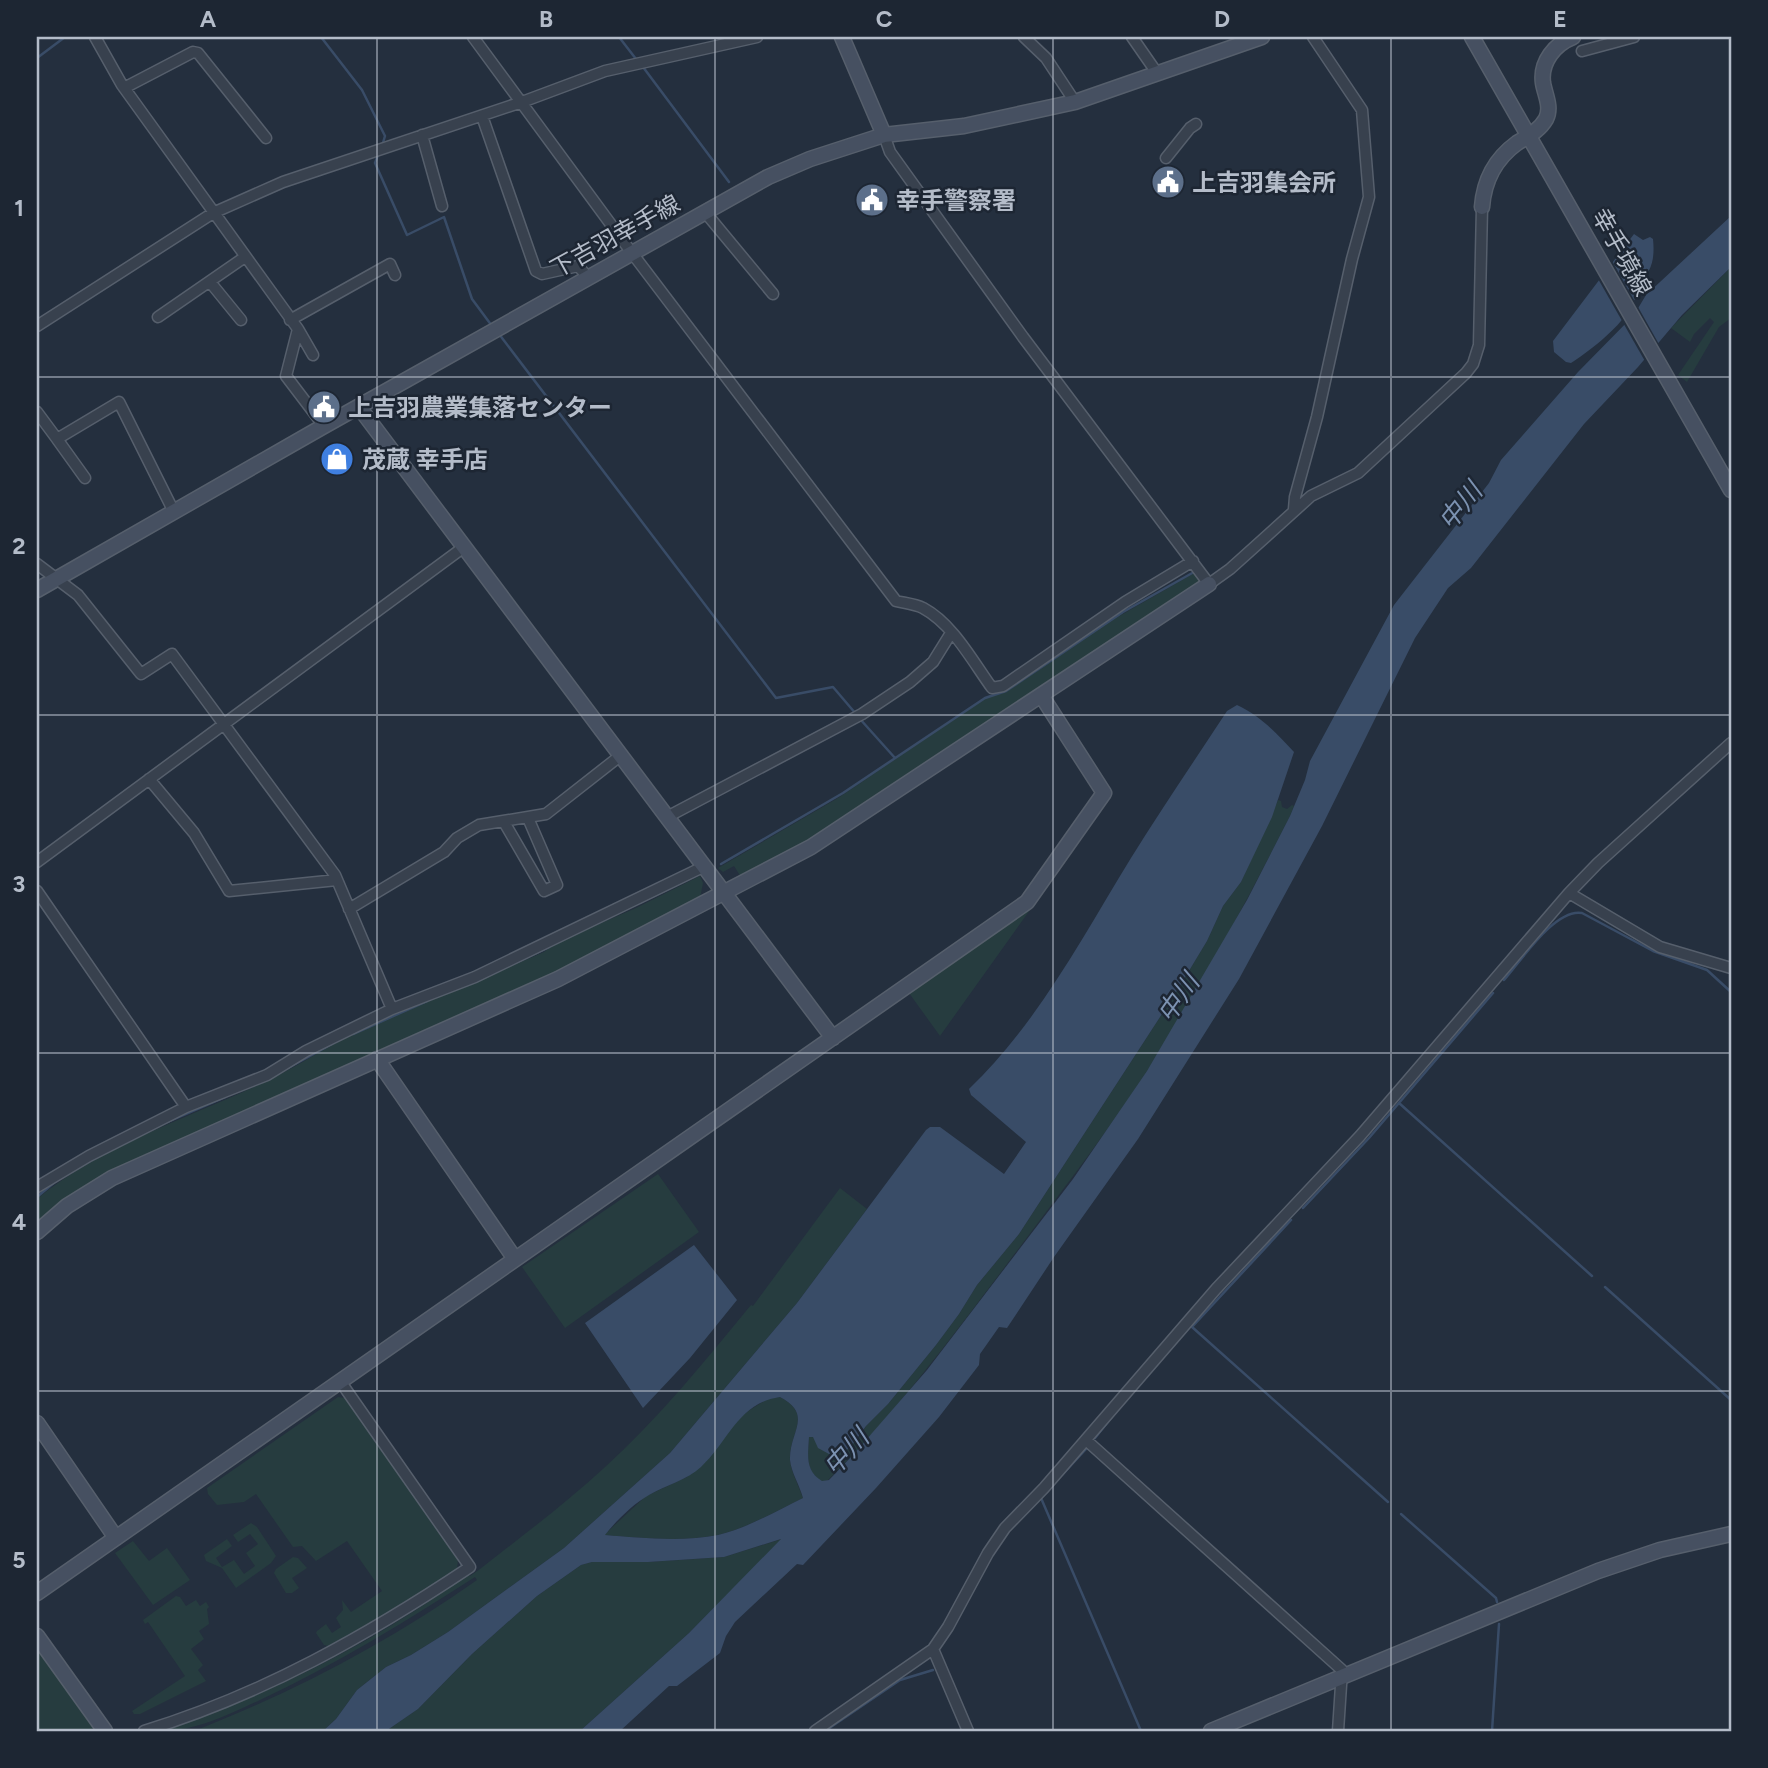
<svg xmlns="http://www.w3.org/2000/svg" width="1768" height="1768" font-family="Figtree,'Noto Sans JP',sans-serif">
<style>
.green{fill:#263c3f}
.water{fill:#394c67;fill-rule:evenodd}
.pier{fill:#242f3e}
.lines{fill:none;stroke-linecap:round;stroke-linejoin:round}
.stream{stroke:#394c67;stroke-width:2.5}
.street-casing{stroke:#565f6c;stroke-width:13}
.secondary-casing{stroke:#565f6c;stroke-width:17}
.street{stroke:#38414e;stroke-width:10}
.secondary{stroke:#465061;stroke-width:14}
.grid{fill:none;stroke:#b4bcc9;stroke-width:2;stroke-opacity:0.55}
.labels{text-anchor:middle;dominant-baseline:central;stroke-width:5;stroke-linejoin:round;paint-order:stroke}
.poi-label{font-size:24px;font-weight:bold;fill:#b4bcc9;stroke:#1d2633;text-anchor:start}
.street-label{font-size:24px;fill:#b4bcc9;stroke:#1d2633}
.water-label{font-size:26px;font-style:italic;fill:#7c92b1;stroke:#1d2633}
.neatline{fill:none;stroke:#b4bcc9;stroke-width:2.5}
.grid-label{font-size:23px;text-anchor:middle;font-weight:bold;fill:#b4bcc9}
</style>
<rect width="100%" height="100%" fill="#242f3e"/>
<path class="green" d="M1731,267v51l-12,9 -32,55 -9,-7 36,-53 -4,-4 -16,16 -4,8 -19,-14z
M1196,572l5,7 -1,5 -394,259 -65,34 -7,-11 -11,6 -5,-4 120,-70 148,-100 20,-6 110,-74z
M1278,800l3,1 1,6 5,2 5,-4 2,1 -4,10c-40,79 -82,157 -128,232 -47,75 -102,145 -155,216 -56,74 -112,150 -179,216l-6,2c-17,-11 -14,-26 -13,-45l50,1 7,-12 22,-22 48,-59 23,-31 18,-29 42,-51 156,-240 32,-53 16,-35 18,-24z
M700,876l3,7 -3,15 -139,72 -457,206 -44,27 -23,21v-25c69,-56 153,-81 232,-119 25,-12 49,-28 75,-41 66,-31 133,-58 200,-87l11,-9 81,-35z
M1032,907l-92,129 -31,-43z
M658,1174l41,58 -134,96 -43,-61z
M840,1188l27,21 -70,94 -127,150 -106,95 -116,84 -37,23 -25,12 -29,23 -21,29 -13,12h-129c100,-39 195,-89 283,-151l-2,-3c-70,45 -140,88 -215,123 -30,14 -64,31 -97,31 108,-37 213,-89 305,-157l2,2 10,-7c42,-33 85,-65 124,-101 54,-49 101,-107 147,-163l2,1z
M338,1397l7,1 113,162 -1,9 -55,36 -74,41 -4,-1 -8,-12 1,-2 9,-7 6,9 9,-6 -5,-9 7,-8 -1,-10 9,12 31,-21 -35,-50 -31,20 -14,-15 -9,1 -37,-53 -12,8 -27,3 -9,-11 -1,-6z
M780,1397c34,18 9,35 10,63 1,12 9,26 13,38 -27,13 -55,30 -85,37 -34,7 -80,3 -114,0l42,-39 41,-19 55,-62 25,-16z
M251,1523l6,4 19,29 -5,7 -35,25 -14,-20 -16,-7 -2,-6 23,-16 5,7 -16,12 6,9 12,-7 10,14 11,-8 -9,-13 12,-9 -8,-10 -12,8 -5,-7z
M782,1539l-93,94 -109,98h-194l32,-22 54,-55 65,-58 44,-31 11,-3h56l76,-5z
M133,1541l16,20 18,-13 23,32 -37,25 -38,-52z
M293,1557l5,1 9,10 -15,10 7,10 -7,5h-6l-12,-20 2,-4z
M176,1596l4,1 6,9 10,-6 4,6 6,-4 3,5 -2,2 2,15 -10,7 5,8 -13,10 12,16 -5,5 8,11 -66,33h-6l-2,-3 53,-35 -37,-54 -3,2 -2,-4z
M37,1649l56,79v3h-56z"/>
<path class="water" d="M1731,216v51l-49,48 -44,52 -54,57 -113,144 -23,20 -33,50 -93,188 -83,153 -101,160 -84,118 -47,71 -8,-1 -19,27 -1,11 -40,52 -63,71 -73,77 -6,-1 -62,58 -9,14 -6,17 -43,33h-8l-49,45h-40l109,-98 92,-94 -57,18 -76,5h-56l-11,3 -44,31 -65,58 -54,55 -32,22h-63l13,-12 21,-29 29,-23 25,-12 37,-23 116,-84 106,-95 127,-150 129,-173 4,-3h10l64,47 22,-32 -55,-47 -2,-6c68,-65 113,-151 162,-231 31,-50 64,-98 96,-147l10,-6c24,11 39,28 57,47l-22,65 -31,65 -18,24 -16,35 -32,53 -156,240 -42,51 -18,29 -23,31 -48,59 -22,22 -16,22 -12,6h-9l-11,-6 -5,-11h-4c-1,19 -4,34 13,44l7,-1 23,-24 75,-86 146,-191 74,-108 100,-171 43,-84 15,-36 5,-19 84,-156 95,-122 12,-23 77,-88 56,-57 12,-20zM780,1397c34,18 9,35 10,63 1,12 10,26 13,38 -27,13 -55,30 -85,37 -34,7 -79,3 -113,0 11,-14 28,-31 44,-40 17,-10 38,-15 52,-28 28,-26 37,-64 79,-70z
M1634,234l9,6 7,-3 3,2c2,20 -1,33 -16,47 2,28 -44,63 -66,77l-5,-1 -12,-10 -1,-11z
M694,1245l43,55 -47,58 -47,50 -58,-85z"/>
<path class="pier" d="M1611,259l49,87 -14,17 -49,-86z"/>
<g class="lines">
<path class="stream" d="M321,37l41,53 23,46 -3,10
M619,37l17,22
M37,58l28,-21
M643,67l86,115
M378,155l-3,8 32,72 37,-18 28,82 20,27
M499,334l277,364 57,-11 23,27
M860,719l35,39
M721,864l122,-71 142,-95 21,-7 117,-79 71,-40
M640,903l53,-26
M517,962l32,-15
M1504,980c17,-19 51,-72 78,-67l71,38 54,19 24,22
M353,1034l74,-33
M288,1068l44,-24
M1399,1103l193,173
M167,1122l58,-25
M37,1197l19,-16
M1303,1208l66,-70 124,-145
M1291,1220l-99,107 196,175
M1605,1287l126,113
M1095,1438l16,-20
M1062,1475l24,-26
M1041,1498l100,233
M1401,1514l95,84 1,4
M825,1731l75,-51 33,-10
M1492,1731l7,-107"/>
<defs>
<path id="street" d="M95,37l27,48 176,244 -12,47 38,50
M473,37l159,216 264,348c8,2 19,3 27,7 30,16 50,54 69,80l11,-2 122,-84 68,-41
M1024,37l22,21 29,44
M1132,37l25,36
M1582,51l52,-14
M124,88l69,-36 5,1 68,85
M482,116l54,155 6,3 36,-8 10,11
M422,135l20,71
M884,135l6,17 133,185 186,247 21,-15 81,-73 47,-23 108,-100 7,-9 6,-19 3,-138
M1166,158l24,-30 6,-4
M705,212l68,82
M210,282l31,38
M158,317l87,-60
M290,320l100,-56 5,11
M37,326l176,-113 70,-31 239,-80 83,-31 152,-34
M298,329l15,26
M37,412l20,27 62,-37 55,110
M57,439l28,39
M1294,509l1,-12 22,-80 35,-158 17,-62 -7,-87 -49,-73
M37,564l41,31 63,79 31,-20 163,221 57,134
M149,779l45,54 35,58 108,-11
M667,817l195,-103 48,-32 23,-20 18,-29
M504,822l40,69 13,-6 -29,-67
M37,862l427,-315
M37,891l149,216
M1569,893l91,54 71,21
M349,909l95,-57 13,-14 22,-13 67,-11 74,-58
M37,1187l52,-31 97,-49 81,-32 39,-24 86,-42 83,-32 230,-111
M1086,1440l256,230 -4,61
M933,1649l35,82
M144,1731c118,-36 224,-96 326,-164l-130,-186
M815,1731l118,-82 15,-22 40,-74 17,-25 39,-40 172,-199 144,-153 209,-243 29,-30 133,-120"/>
<path id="secondary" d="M842,37l42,98
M1472,37l259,453
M1482,207c2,-27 13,-48 35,-64 11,-7 22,-12 29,-24 6,-12 -1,-24 -3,-36 -3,-21 12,-39 30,-46
M359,407l474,631
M37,590l287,-164 444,-249 42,-18 74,-24 80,-9 111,-24 187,-65
M377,1059l138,200
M37,1232l30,-26 45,-28 446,-199 253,-132 398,-263
M37,1423l79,115
M37,1593l990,-691 77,-109 -63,-98
M37,1636l68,95
M1211,1731l387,-160 62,-21 71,-16"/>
</defs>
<use href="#street" class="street-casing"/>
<use href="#secondary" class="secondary-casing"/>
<use href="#street" class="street"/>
<use href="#secondary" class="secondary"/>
</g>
<path class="grid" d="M377,37v1694M715,37v1694M1053,37v1694M1391,37v1694M37,377h1694M37,715h1694M37,1053h1694M37,1391h1694"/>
<defs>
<symbol id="civic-disc" viewBox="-11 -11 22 22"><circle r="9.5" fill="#5c6f8a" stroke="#1d2633"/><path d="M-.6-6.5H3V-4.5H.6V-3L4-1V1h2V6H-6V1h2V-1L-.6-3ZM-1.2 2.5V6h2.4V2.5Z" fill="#fff"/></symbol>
<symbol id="shop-disc" viewBox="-11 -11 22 22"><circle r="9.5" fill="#3f7fe0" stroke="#1d2633"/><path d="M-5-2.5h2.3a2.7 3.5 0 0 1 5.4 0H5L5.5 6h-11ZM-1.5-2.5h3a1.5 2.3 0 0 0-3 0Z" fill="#fff"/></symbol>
</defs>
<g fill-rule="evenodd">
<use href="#civic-disc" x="1149" y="163" width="38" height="38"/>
<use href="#civic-disc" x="853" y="181" width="38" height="38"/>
<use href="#civic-disc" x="305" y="388" width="38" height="38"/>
<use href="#shop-disc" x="318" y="440" width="38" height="38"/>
</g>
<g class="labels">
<g class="poi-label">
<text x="1192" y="182">上吉羽集会所</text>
<text x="896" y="200">幸手警察署</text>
<text x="348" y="407">上吉羽農業集落センター</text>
<text x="362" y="459">茂蔵 幸手店</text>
</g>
<g class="street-label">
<text transform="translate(615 236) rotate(-29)">下吉羽幸手線</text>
<text transform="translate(1622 252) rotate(61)">幸手境線</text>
</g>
<g class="water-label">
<text transform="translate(1460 506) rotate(-51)">中川</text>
<text transform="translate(1178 998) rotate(-55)">中川</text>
<text transform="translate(846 1452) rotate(-47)">中川</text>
</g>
</g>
<rect width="1768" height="1768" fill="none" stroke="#1d2633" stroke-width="77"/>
<rect x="38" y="38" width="1692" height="1692" class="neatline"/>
<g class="grid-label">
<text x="208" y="27">A</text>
<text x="546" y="27">B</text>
<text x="884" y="27">C</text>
<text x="1222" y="27">D</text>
<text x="1560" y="27">E</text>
<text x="19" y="216">1</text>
<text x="19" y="554">2</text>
<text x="19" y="892">3</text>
<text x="19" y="1230">4</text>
<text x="19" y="1568">5</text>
</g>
</svg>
